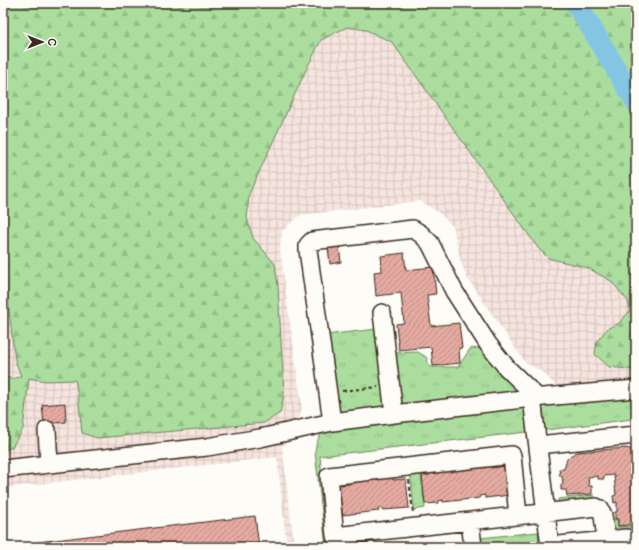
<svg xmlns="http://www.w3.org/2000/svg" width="639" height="550" font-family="'Balsamiq Sans',sans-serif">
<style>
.industrial{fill:url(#industrial-grid)}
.grass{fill:url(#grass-tufts);stroke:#72845e}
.forest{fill:url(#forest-firs);stroke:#72845e}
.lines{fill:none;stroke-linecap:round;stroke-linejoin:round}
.river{stroke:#83c6e4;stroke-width:21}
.building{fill:url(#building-hatch);stroke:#3b2a1e}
.minor-casing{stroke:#3b2a1e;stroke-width:20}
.path{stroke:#3b2a1e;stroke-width:2;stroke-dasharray:4 3;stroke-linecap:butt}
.minor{stroke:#fdfcf7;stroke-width:17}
</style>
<defs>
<pattern id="industrial-grid" width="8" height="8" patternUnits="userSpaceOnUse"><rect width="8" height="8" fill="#f6e4de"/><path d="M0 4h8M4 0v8" fill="none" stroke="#d4c4be"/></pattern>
<pattern id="grass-tufts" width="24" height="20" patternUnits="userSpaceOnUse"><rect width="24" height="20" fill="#aadd9e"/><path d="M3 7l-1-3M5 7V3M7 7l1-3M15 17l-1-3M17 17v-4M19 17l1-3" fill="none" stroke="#93be88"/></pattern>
<pattern id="forest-firs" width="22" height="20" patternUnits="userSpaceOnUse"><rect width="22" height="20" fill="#aadd9e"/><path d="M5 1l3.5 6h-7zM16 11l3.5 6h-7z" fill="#93be88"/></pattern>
<pattern id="building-hatch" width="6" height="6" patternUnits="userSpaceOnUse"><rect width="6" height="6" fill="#e5aba2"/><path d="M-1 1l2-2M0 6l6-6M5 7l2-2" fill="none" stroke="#bb8b83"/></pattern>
</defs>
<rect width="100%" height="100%" fill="#fdfcf7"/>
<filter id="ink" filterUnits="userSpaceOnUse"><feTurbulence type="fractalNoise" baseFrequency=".025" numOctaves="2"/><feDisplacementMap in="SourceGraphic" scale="8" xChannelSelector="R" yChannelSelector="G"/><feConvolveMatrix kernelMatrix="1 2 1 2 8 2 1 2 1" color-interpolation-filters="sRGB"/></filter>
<g filter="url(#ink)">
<path class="industrial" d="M3,3h633v378l-79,6 -13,-14 -19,-11 -57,-83 -7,-16 -8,-37 -15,-14 -18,-11 -120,14 -18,16 -2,19 22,159 -5,13 1,14 -16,10 12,101h-7l-10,-90 -274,31z
M3,492l6,55h-6z"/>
<path class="grass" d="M377,329l10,80 -51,6 -11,-80z
M478,348l7,2 11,18 27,26 -121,11 -5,-10 -4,-37 4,-5 21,-1 8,5 4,10h28l12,-18z
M636,393v25l-11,2 -79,10 -6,-5v-23z
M527,407l11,102 -2,-5 -9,-72 -207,24 2,20 19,62 1,9h-16l-11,-95c1,-9 3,-15 9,-21z
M420,467l5,41 -11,2 -4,-41z
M594,495l1,6 -36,4 -1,-6z
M617,519l1,8 18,-1v9l-28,2 -2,-17z
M538,532l2,15h-59l-1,-9z"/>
<path class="forest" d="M3,3h633v367l-27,-3 -14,-13 2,-13 11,-13 10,-4 12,-13 -2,-10 -17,-20 -23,-13 -40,-10 -10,-10 -146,-206 -26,-12 -19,-3 -26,13 -15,30 -57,124 -2,24 6,20 22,26 3,22 6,108 -4,19 -16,10 -167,15 -15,-5 -4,-38 -3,-15 -29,1 -17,-3 -6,51 -11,18 -9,4v-75l9,3 9,-3 -6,-16 -12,-100z"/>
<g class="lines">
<path class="river" d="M575,3c22,32 40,66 61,99"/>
</g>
<path class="building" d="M339,246l2,16 -11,2 -2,-17z
M404,253l2,17 27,-3 3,27 -9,1 4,31 28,-3 3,25h-3l1,15 -27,3 -2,-19 -32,3 -3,-26 8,-1 -3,-30 -25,3 -2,-24 8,-1 -1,-15z
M65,403l1,19 -22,2 -2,-19z
M626,448l7,2 3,2v72l-18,2v-7h-3v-7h2v-10l-3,1 -1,-7 3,-1 -2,-20 -10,1v3h-6v-3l-10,1 1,9h3v8l-25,2 -1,-6h-5v-6h2l-1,-8h-2l-1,-7h5l3,-10 3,-3 7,-4z
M490,465l1,3 16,-2 3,29 -25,3v-3l-6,1 1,2 -37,4v-2l-5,1v2l-13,1 -3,-28 7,-1 -1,-3z
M393,477v3l13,-1 3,29 -26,2v-2h-5l1,3 -37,4 -3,-30 10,-1v-3z
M255,516l4,31h-220l-1,-5z"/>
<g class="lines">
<defs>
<path id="minor" d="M382,313l12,101
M532,398l18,149
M332,422l-24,-172v-5l4,-4 101,-12 8,5 9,9 24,48 34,53 19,24 30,29
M47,430l2,34
M538,445l98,-10
M3,469l204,-22 53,-9 72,-16 62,-8 138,-16 104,-9
M518,516l-6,-61 -183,21 6,60 261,-29 4,2 3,6 3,25
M470,521l3,26
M550,546l76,-8 5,1 1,8"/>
</defs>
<use href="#minor" class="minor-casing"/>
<path class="path" d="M342,391l36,-4
M409,480l4,33
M399,543l7,4"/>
<use href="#minor" class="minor"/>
</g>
</g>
<rect width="639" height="550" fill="none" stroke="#fdfcf7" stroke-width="16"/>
<rect x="8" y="8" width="623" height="534" fill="none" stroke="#3b2a1e" stroke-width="1.5" filter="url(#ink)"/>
<g transform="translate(42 42) rotate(90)" stroke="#fdfcf7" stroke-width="3" paint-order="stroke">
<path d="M0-3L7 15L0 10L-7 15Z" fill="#3b2a1e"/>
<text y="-6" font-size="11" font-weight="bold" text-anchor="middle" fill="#3b2a1e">С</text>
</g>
</svg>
